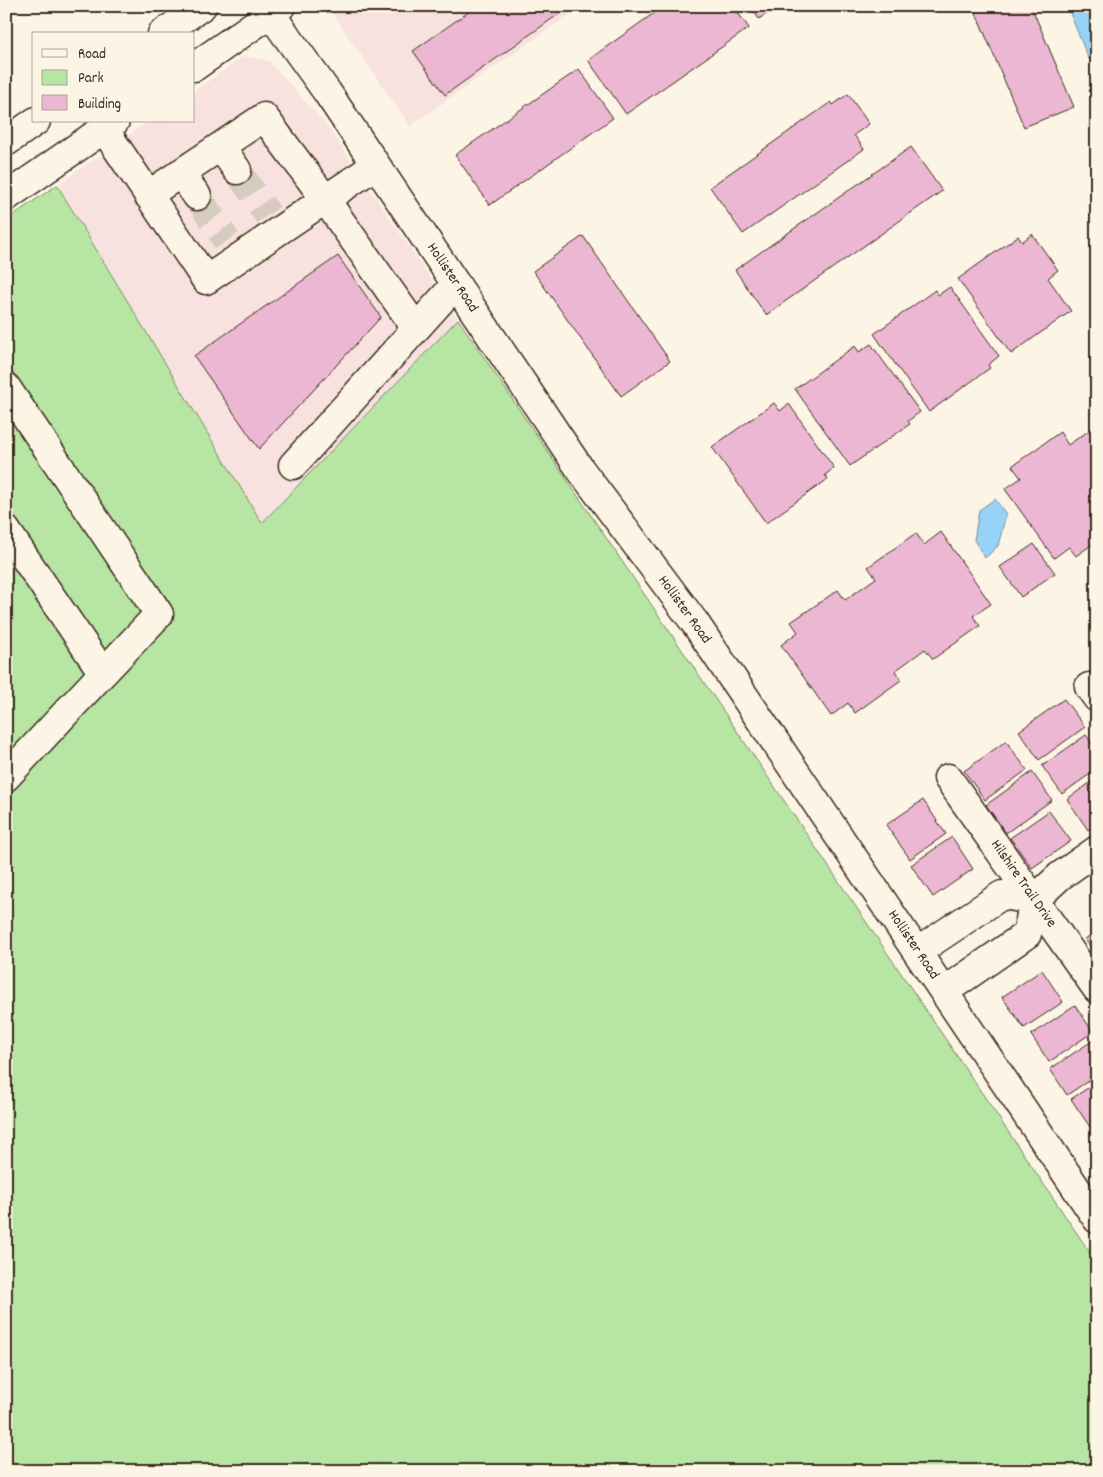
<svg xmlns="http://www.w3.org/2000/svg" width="1103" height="1477" font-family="Dekko,sans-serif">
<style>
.built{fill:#f7e2df}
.green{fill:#b7e6a4;stroke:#798861}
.water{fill:#97d2f7;stroke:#728fa0}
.building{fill:#ecb7d2;stroke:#3b2a1e}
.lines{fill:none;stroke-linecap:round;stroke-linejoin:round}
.minor-tunnel{stroke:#d5ccbd;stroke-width:28;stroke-dasharray:28 14;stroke-linecap:butt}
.minor-casing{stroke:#3b2a1e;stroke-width:31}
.major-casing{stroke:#3b2a1e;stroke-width:31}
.minor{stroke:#fcf5e5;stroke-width:28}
.major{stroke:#fcf5e5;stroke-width:28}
.labels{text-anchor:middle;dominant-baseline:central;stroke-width:5;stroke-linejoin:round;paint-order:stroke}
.street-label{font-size:15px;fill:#3b2a1e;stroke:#fcf5e5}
</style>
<rect width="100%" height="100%" fill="#fcf5e5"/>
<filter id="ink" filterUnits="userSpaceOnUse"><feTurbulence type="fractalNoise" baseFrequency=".02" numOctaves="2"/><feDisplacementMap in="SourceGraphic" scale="10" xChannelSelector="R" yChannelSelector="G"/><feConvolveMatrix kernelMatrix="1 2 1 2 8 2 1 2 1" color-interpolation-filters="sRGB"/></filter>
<g filter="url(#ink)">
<path class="built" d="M327,6h255l-172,120z
M244,56l25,5 59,66 130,192 -196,204 -205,-338 92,-64h45v-30z"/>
<path class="green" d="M57,185l205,338 196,-204 639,944v208h-1091v-1251z"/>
<path class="water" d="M1067,6h30v56l-9,-4z
M995,499l11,15 -8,32 -13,12 -11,-18 5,-30z"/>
<path class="building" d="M477,6h93l-125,89 -32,-44z
M664,6h69l16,22 -123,86 -38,-54z
M750,6h28l-19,13z
M973,6h58l43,101 -50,20z
M579,69l34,49 -123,87 -35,-50z
M848,94l21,30 -15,11 10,14 -121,85 -33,-47 121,-85 2,3z
M911,147l31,44 -176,124 -31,-45z
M1032,234l26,36 -10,8 23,33 -60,43 -53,-75 60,-43 4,6z
M583,236l87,125 -49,35 -88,-125z
M338,256l43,61 -122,132 -65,-93z
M950,287l49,69 -11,9 2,3 -61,44 -55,-78 61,-44 3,5z
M871,344l49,68 -12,9 2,3 -60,42 -55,-77 60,-43 4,6z
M774,403l6,8 9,-7 45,64 -9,7 3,4 -62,44 -54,-76z
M1097,409v12l-5,-8z
M1097,425v116l-21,15 -7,-9 -15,11 -49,-69 16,-11 -9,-12 48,-34 8,13z
M941,532l50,72 -18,12 7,10 -47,33 -8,-10 -30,22 6,9 -46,33 -7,-10 -17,13 -50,-71 17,-13 -7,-10 47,-32 7,10 31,-22 -8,-11 48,-34 8,12z
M1034,544l21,29 -34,24 -21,-30z
M1064,699l21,28 -46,33 -20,-29z
M1086,735l11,15v19l-35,25 -20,-28z
M1006,741l21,29 -42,30 -21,-29z
M1032,772l20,28 -46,33 -20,-28z
M1097,778v45l-9,7 -21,-31z
M923,800l23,34 -36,25 -24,-34z
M1049,811l22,30 -39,27 -22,-30z
M952,837l21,32 -40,28 -22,-32z
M1097,931v25l-12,-17z
M1042,970l21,32 -39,26 -22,-31z
M1075,1005l18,27 -44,30 -18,-27z
M1095,1039l2,2v34l-30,20 -17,-26z
M1097,1082v41l-7,4 -19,-28z"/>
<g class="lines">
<path class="minor-tunnel" d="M237,170l31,45
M197,196l30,45"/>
<defs>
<path id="minor" d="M265,6l62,86 253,377 115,154 402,596
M104,129l102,151 170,-115
M221,147l16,23
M180,173l17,23
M148,195l116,-78 61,82 91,129
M6,387l153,227 -56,59
M293,465l163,-181
M6,530l97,143 -97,104
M1089,687l8,11
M948,778l149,211
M917,952l85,-57 32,5
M945,991l82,-57 7,-34 26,-24 37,-26"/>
<path id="major" d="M162,34l40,-28
M194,67l87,-61
M6,142l30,-21
M6,197l109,-76"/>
</defs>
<use href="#minor" class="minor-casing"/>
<use href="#major" class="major-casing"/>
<use href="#minor" class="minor"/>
<use href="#major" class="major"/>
</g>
</g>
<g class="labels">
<g class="street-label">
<text transform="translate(452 278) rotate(56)">Hollister Road</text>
<text transform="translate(684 610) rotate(54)">Hollister Road</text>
<text transform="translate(1023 884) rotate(55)">Hilshire Trail Drive</text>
<text transform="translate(913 945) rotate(56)">Hollister Road</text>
</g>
</g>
<rect width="1103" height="1477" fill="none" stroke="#fcf5e5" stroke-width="25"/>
<rect x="12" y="12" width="1078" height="1452" fill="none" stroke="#3b2a1e" stroke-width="2" filter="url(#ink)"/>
<rect x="32" y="32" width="162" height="90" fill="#fcf5e5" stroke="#afa495"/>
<rect x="42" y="49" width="25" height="8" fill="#fcf5e5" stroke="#afa495"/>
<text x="78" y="58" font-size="15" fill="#3b2a1e">Road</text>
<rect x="42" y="70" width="25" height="15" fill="#b7e6a4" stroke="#afa495"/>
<text x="78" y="82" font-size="15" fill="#3b2a1e">Park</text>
<rect x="42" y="95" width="25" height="15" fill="#ecb7d2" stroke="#afa495"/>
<text x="78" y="108" font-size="15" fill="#3b2a1e">Building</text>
</svg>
